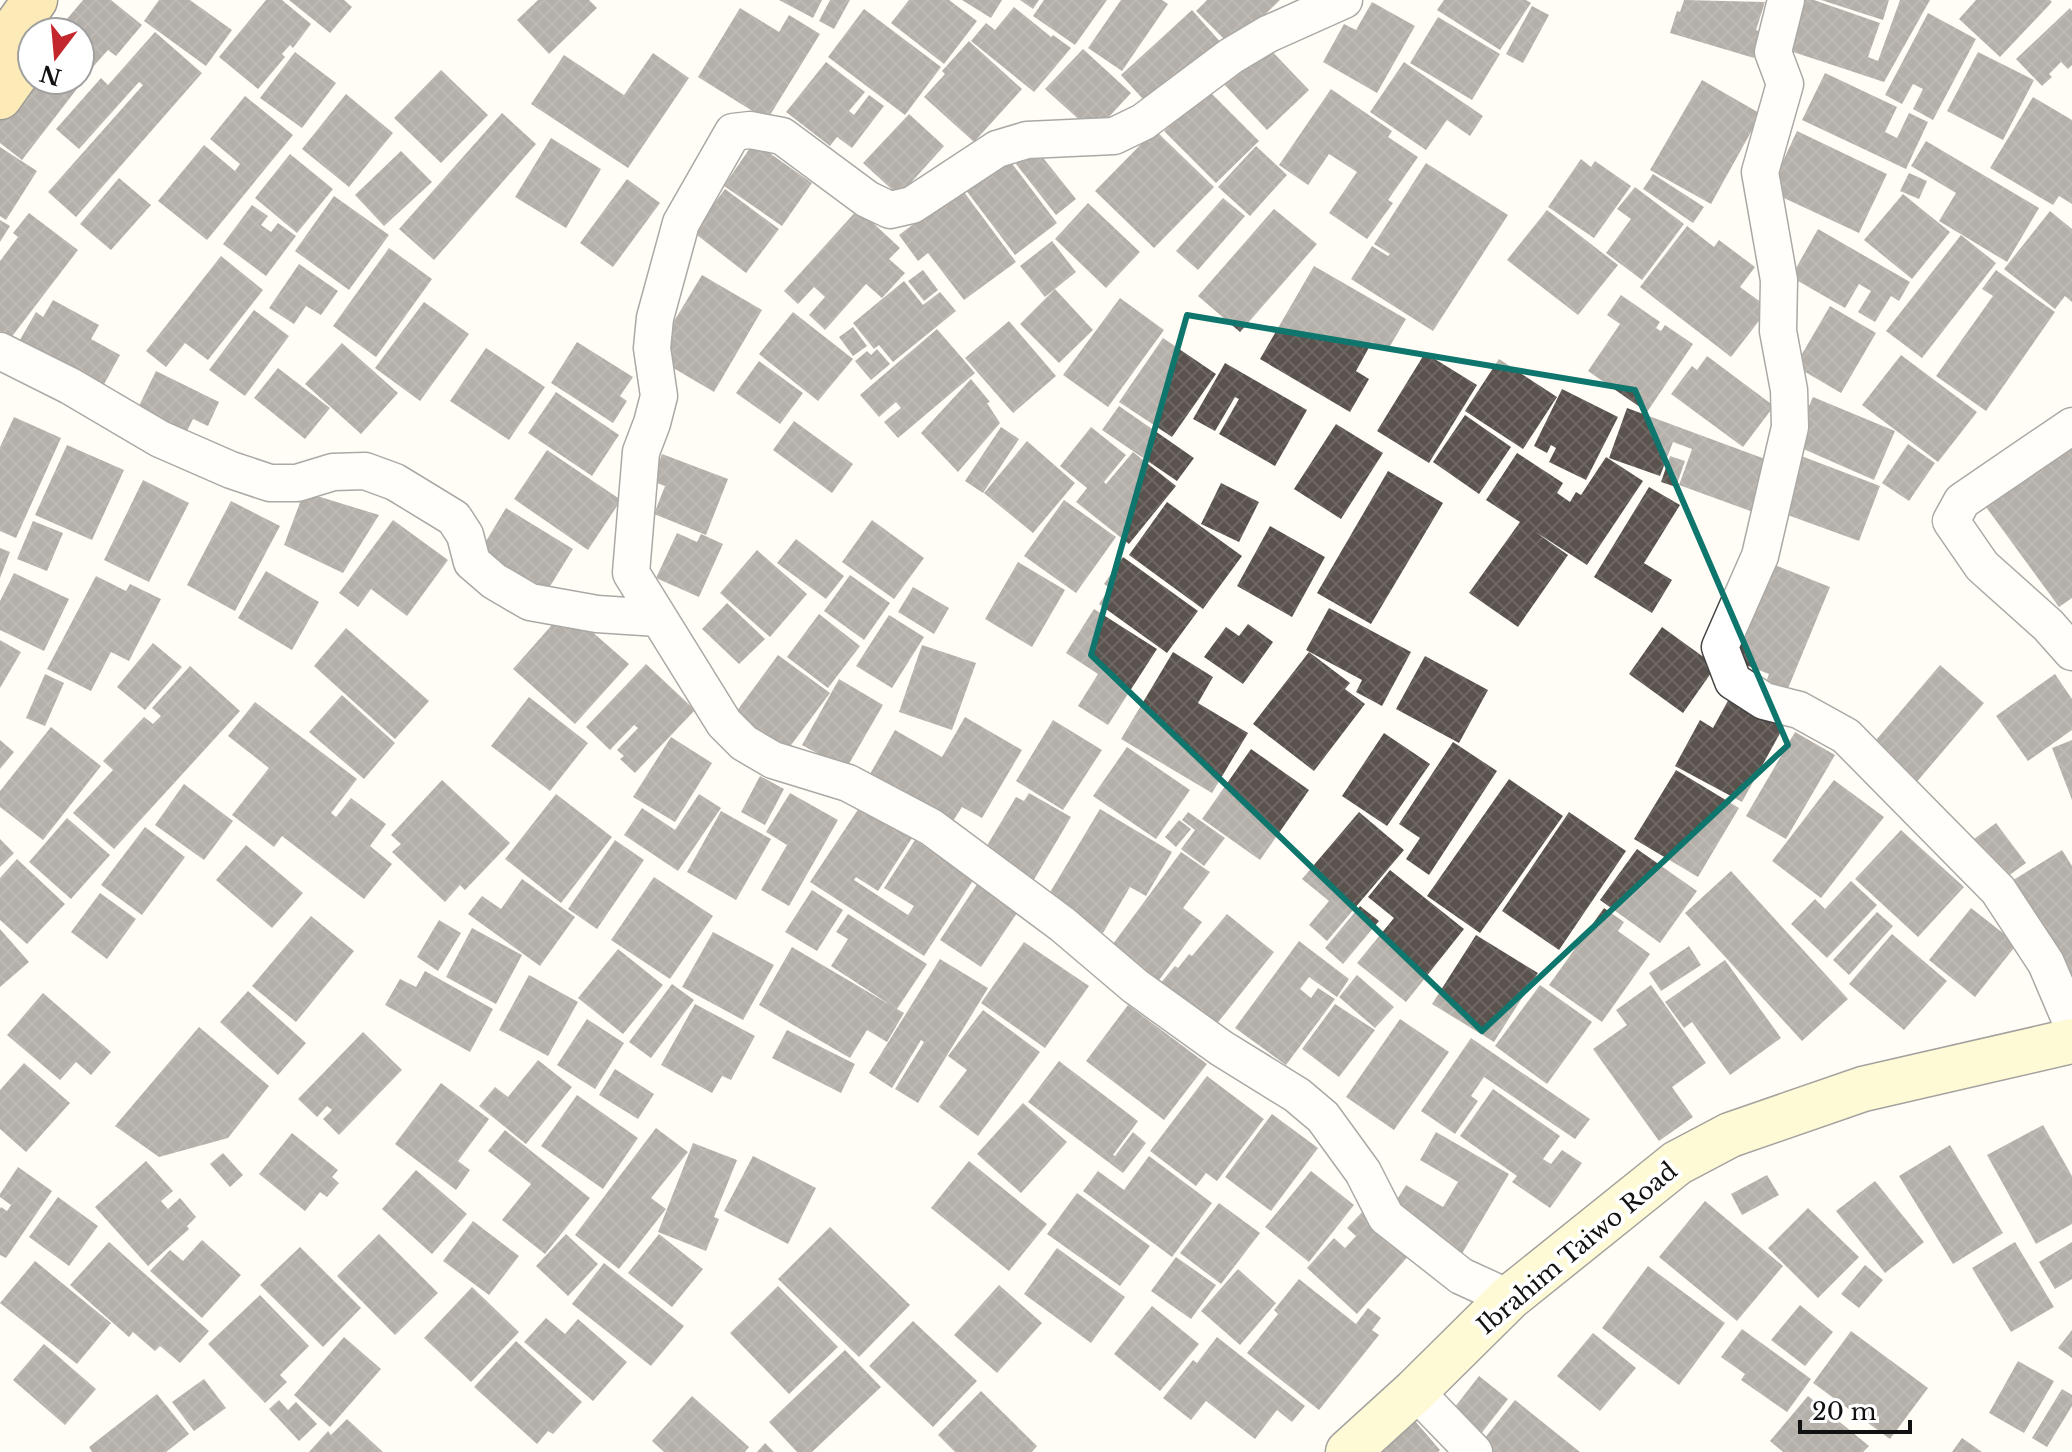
<svg xmlns="http://www.w3.org/2000/svg" width="2072" height="1452" font-family="'Libre Baskerville',serif">
<style>
.building{fill:url(#building-cross-hatch)}
.lines{fill:none;stroke-linecap:round;stroke-linejoin:round}
.street-casing{stroke:#444;stroke-width:39}
.secondary-casing{stroke:#333;stroke-width:47}
.primary-casing{stroke:#222;stroke-width:47}
.street{stroke:#fff;stroke-width:36}
.secondary{stroke:#fff6b0;stroke-width:44}
.primary{stroke:#f9d66b;stroke-width:44}
.marked{fill:none;stroke:#0f766e;stroke-width:6;stroke-linejoin:round}
.labels{text-anchor:middle;dominant-baseline:central;stroke-width:8;stroke-linejoin:round;paint-order:stroke}
.street-label{font-size:24px;fill:#111;stroke:#fff}
</style>
<defs>
<pattern id="building-cross-hatch" width="8" height="8" patternUnits="userSpaceOnUse" patternTransform="scale(2)"><rect width="8" height="8" fill="#5a524d"/><path d="M0 0l8 8M0 8l8-8" fill="none" stroke="#6d6662"/></pattern>
</defs>
<rect width="100%" height="100%" fill="#fffdf5"/>
<path class="building" d="M83,0h28l31,25 -26,31 -8,-6 -15,17 -13,-10v-25h-24z
M159,0h31l42,30 -26,36 -62,-45z
M266,0h16l29,24 -18,24 -3,-3 -8,9 3,3 -27,32 -39,-32z
M289,0h55l8,7 -22,26z
M538,0h51l8,8 -48,46 -32,-34z
M779,0h43l-9,18z
M830,0h20l-16,29 -15,-8z
M909,0h40l28,21 -33,43 -53,-41z
M962,0h40l-11,18z
M1020,0h19l-6,9z
M1044,0h63l-32,45 -42,-29z
M1121,0h41l6,4 -46,67 -34,-23z
M1207,0h73l-48,47 -36,-36z
M1444,0h82l5,3 -31,47 -63,-40z
M1684,0l81,2 -9,28 5,2 -7,26 -84,-25 7,-22 3,1z
M1798,0h16l66,23 -12,34 10,4 22,-61h30l-46,82 -103,-34z
M1821,0h68l-6,20z
M1976,0h74l2,2 -52,55 -41,-38z
M1372,2l43,24 -38,67 -54,-31 21,-38 12,6z
M1532,6l17,9 -26,48 -17,-9z
M1014,7l37,30 2,-2 18,13 -37,44 -63,-51 15,-18 9,7z
M740,8l39,24 10,-17 31,19 -53,86 -69,-43z
M2070,8l2,3v54l-4,4 -7,-7 -12,12 3,3 -10,9 -26,-27z
M864,9l77,58 -36,48 -77,-58z
M1192,10l31,35 -71,64 -31,-34z
M1928,13l48,26 -43,81 -20,-11 10,-20 -10,-5 -11,20 -17,-9z
M1438,17l62,37 -28,46 -62,-37z
M155,32l47,41 -126,144 -28,-25 95,-107 -4,-3 -60,67 -23,-20 45,-51 7,7z
M969,41l53,48 -48,53 -50,-45 21,-23 -3,-3z
M1264,43l45,47 -42,40 -45,-48z
M1083,49l48,44 -37,40 -49,-44z
M295,52l41,31 -34,45 -42,-30z
M1978,52l56,28 -31,60 -56,-29z
M653,53l36,25 -61,90 -97,-64 33,-49 60,40z
M826,62l39,30 -16,19 5,4 15,-20 15,11 -32,42 -15,-11 -7,9 -44,-34z
M1404,62l79,54 -13,20 -23,-16 -21,30 -56,-38z
M80,64l10,8 -68,88 -22,-17v-41l32,-22h48z
M441,70l47,45 -47,48 -47,-45z
M1825,73l72,34 -12,25 12,6 12,-25 19,9 -22,47 -104,-49z
M1702,80l59,34 -50,90 -61,-34z
M1207,89l52,52 -43,42 -52,-52z
M1331,89l61,42 -4,6 30,20 -30,43 5,3 -26,36 -38,-26 28,-41 -28,-18 -21,31 -29,-20z
M346,94l47,39 -44,54 -47,-38z
M245,96l48,39 -86,105 -49,-39 46,-56 31,26 5,-7 -30,-25z
M2033,97l39,23v84l-13,-8 -6,9 -63,-37z
M502,113l34,31 -102,116 -35,-31z
M909,114l35,32 -45,50 -36,-33z
M1155,130l59,57 -60,61 -59,-57z
M1797,131l90,43 -28,59 -90,-42z
M551,138l50,31 -35,59 -51,-31z
M1926,141l113,67 -32,54 -68,-41 17,-28 -45,-27z
M754,142l58,41 -30,43 -58,-40z
M1256,146l31,29 -37,41 -32,-29z
M0,147l37,24 -31,49 -6,-4z
M1036,149l40,50 -20,16 -40,-51z
M401,151l31,31 -48,44 -29,-31z
M1004,153l53,70 -42,32 -53,-70z
M290,154l43,35 -36,44 -42,-35z
M1581,159l10,8 4,-6 36,25 -37,52 -46,-31z
M1426,163l82,52 -75,116 -82,-52 21,-33 16,10 2,-2 -16,-10z
M1909,173l18,8 -8,18 -19,-8z
M1653,174l51,33 -11,16 -50,-34z
M119,178l32,27 -40,45 -31,-26z
M627,179l33,24 -47,64 -33,-24z
M1635,187l49,37 -42,56 -36,-27 25,-34 -14,-10z
M961,188l55,74 -52,38 -36,-47 -10,8 -19,-26z
M725,189l54,40 -33,44 -53,-41z
M1903,194l47,38 -38,47 -48,-39z
M334,196l55,39 -40,55 -54,-39z
M1223,198l22,18 -47,54 -22,-19z
M1088,203l52,49 -34,36 -51,-49z
M252,205l16,11 -7,9 10,7 7,-9 18,13 -30,40 -43,-32z
M858,209l42,39 -11,11 16,14 -23,25 -16,-14 -41,46 -16,-15 16,-18 -11,-10 -16,17 -14,-13z
M1274,209l43,35 -77,88 -42,-36z
M1547,210l71,55 -40,50 -71,-55z
M2050,211l22,18v73l-7,-6 -10,13 -51,-40z
M29,213l49,37 -68,89 -10,-8v-70l18,-24 -5,-4z
M0,220l10,6 -10,16z
M1687,226l27,21 5,-7 36,27 -15,20 29,21 -38,49 -91,-70z
M1818,229l92,53 -11,19 -8,-5 -16,26 -17,-10 13,-21 -12,-7 -14,24 -54,-31z
M1961,235l35,28 -74,95 -36,-27z
M1052,241l24,31 -31,25 -25,-31z
M389,248l43,31 -56,78 -43,-31z
M221,256l42,34 -55,70 -23,-17 -19,24 -20,-16z
M299,264l39,27 -17,24 -15,-9 -12,18 -25,-16z
M1314,266l92,53 -19,32 -15,-9 -16,29 13,8 -19,33 -90,-53z
M923,270l15,20 -14,11 -16,-20z
M1996,270l59,42 -69,99 -50,-35 57,-80 -11,-7z
M702,275l60,35 -48,82 -61,-36z
M904,281l19,24 17,-13 16,19 -63,51 -14,-17 -5,4 -21,-26z
M1055,289l38,41 -34,33 -39,-39z
M1621,295l39,27 -4,6 5,3 4,-6 28,19 -46,68 -59,-41 32,-47 -13,-9z
M1120,298l44,32 -56,77 -45,-32z
M53,300l46,25 -8,14 29,16 -24,44 -83,-47 23,-40 7,5z
M424,302l45,32 -49,67 -45,-33z
M1830,306l46,27 -35,60 -46,-27z
M254,310l35,26 -44,60 -36,-26z
M793,312l60,47 -35,42 -59,-47z
M1009,321l47,55 -43,37 -48,-55z
M853,327l14,19 -14,10 -14,-19z
M937,329l38,44 -77,65 -14,-16 17,-14 -5,-6 -17,15 -19,-22z
M1163,338l53,36 -44,63 -53,-35z
M577,342l56,35 -13,19 7,5 -14,22 -62,-40z
M342,343l56,50 -37,41 -56,-50z
M486,348l59,39 -36,53 -59,-39z
M877,349l13,15 -19,16 -16,-19 12,-10 4,4z
M1425,353l52,32 -48,78 -52,-32z
M1901,355l76,57 -39,50 -76,-57z
M1707,356l67,50 -31,41 -72,-53 21,-28 5,4z
M1499,359l58,38 -34,52 -58,-38z
M759,361l44,32 -23,31 -44,-31z
M1225,363l82,47 -32,56 -56,-32 20,-35 -4,-2 -20,34 -22,-12z
M278,368l52,40 -25,31 -51,-41z
M156,371l63,31 -11,24 -15,-7 -12,24 -49,-23z
M971,379l19,23 -3,1 13,20 -42,49 -37,-39z
M1562,389l56,28 -32,63 -37,-18 7,-14 -5,-3 -4,8 -13,-7z
M556,392l63,43 -27,41 -64,-43z
M1813,397l82,34 -21,49 -82,-36z
M1119,406l75,52 -17,23 -75,-51z
M1627,408l149,55 -23,49 -74,-27 13,-36 -19,-7 -13,34 -51,-18z
M1465,415l46,32 -32,47 -46,-32z
M14,417l47,21 -45,100 -16,-7v-84z
M794,421l59,43 -21,29 -59,-43z
M1336,424l47,29 -42,66 -47,-30z
M1001,427l18,12 -36,54 -18,-12z
M1091,427l35,28 -22,27 2,2 27,-32 43,34 -47,58 -53,-42 11,-14 -27,-22z
M1027,441l48,42 -42,50 -49,-40z
M1908,444l27,19 -26,38 -27,-18z
M67,445l57,25 -32,70 -57,-25z
M2072,445v153l-13,9 -73,-100z
M547,450l74,50 -33,50 -74,-51z
M1517,453l46,30 -6,10 13,9 6,-10 5,3 25,-38 37,24 -56,84 -53,-34 34,24 -50,72 -49,-34 51,-71 -34,-22z
M662,454l66,25 -22,56 -52,-21 11,-28 -14,-5z
M1796,454l84,32 -21,55 -85,-31z
M1670,456l15,5 -9,26 -15,-5z
M1388,471l55,32 -72,121 -54,-31z
M143,480l46,23 -40,79 -45,-22z
M1221,483l38,19 -20,40 -38,-18z
M1649,487l31,18 -36,58 28,17 -20,33 -58,-36z
M304,492l75,23 -36,58 -59,-28z
M1064,500l52,37 -40,56 -52,-37z
M231,501l49,25 -45,85 -48,-26z
M1167,502l75,54 -39,53 -74,-54z
M506,508l67,41 -32,52 -67,-40z
M393,520l55,40 -41,56 -36,-27 -13,18 -19,-14z
M872,520l52,38 -30,41 -52,-37z
M33,521l30,12 -16,38 -30,-12z
M1270,526l55,31 -33,60 -55,-31z
M677,533l20,9 4,-8 22,10 -24,53 -43,-19z
M796,539l48,37 -18,23 -49,-36z
M0,548l10,4 -10,26z
M757,550l50,44 -37,43 -50,-44z
M1123,557l75,54 -31,42 -68,-49 11,-16 -6,-4z
M1018,562l47,28 -33,57 -47,-28z
M1770,563l60,24 -46,111 -21,-8 6,-16 -39,-15z
M266,571l53,31 -27,48 -54,-32z
M14,573l55,26 -25,52 -44,-21v-29z
M850,575l40,28 -26,37 -40,-29z
M96,576l30,15 4,-7 31,15 -32,62 -18,-9 -20,39 -44,-22z
M913,587l36,21 -15,26 -36,-22z
M727,603l38,36 -26,25 -37,-35z
M1329,608l82,44 -29,54 -26,-14 6,-12 -56,-30z
M566,609l63,55 -54,60 -62,-55z
M1094,609l63,40 -49,76 -30,-19 20,-32 -32,-21z
M819,614l41,32 -32,42 -41,-31z
M889,615l35,22 -32,51 -36,-22z
M1248,624l25,18 -30,42 -39,-27 22,-30 13,9z
M1662,627l54,39 -33,47 -54,-39z
M346,628l83,73 -34,38 -81,-73z
M0,640l21,12 -21,36z
M153,643l29,24 -37,43 -28,-23z
M922,645l54,18 -24,67 -53,-18z
M1173,652l40,25 -15,26 50,30 -36,60 -91,-54z
M1309,652l41,31 -5,6 20,15 -51,67 -61,-47z
M778,655l52,38 -50,67 -52,-37z
M1425,656l63,34 -29,53 -63,-34z
M646,664l49,46 -60,63 -15,-14 4,-3 -7,-6 21,-22 -4,-3 -24,25 -24,-23z
M1940,665l44,38 -69,81 -44,-38z
M190,666l50,45 -126,138 -41,-36 40,-43 -10,-9 41,-44 9,7 8,-8 -9,-8z
M45,674l19,9 -19,43 -19,-8z
M2055,674l17,25v31l-44,31 -32,-45z
M839,679l44,26 -37,64 -44,-24z
M342,695l53,48 -31,36 -55,-47z
M529,697l59,46 -38,48 -59,-45z
M1730,697l54,29 -42,76 -67,-36 25,-46 13,8z
M255,702l102,77 -26,34 5,4 15,-19 35,26 -16,22 22,18 -28,35 -82,-63 -8,11 -42,-32 37,-47 -41,-32z
M965,717l57,33 -40,68 -20,-11 -9,14 -83,-47 25,-44 47,27z
M1053,720l49,30 -39,60 -47,-29z
M51,727l50,39 -58,74 -43,-33v-16z
M1795,732l40,23 -49,84 -40,-23z
M1384,733l46,31 -43,62 -45,-30z
M671,737l41,26 -37,59 -42,-25z
M0,740l14,12 -14,17z
M2072,740v60l-20,-52z
M1453,742l44,29 -68,104 -23,-16 14,-21 -21,-14z
M1127,747l63,43 -34,49 -63,-43z
M1251,749l58,41 -49,70 -58,-41z
M1676,770l63,38 -41,69 -64,-38z
M760,776l24,13 -19,36 -24,-13z
M1509,779l54,37 -83,117 -53,-37z
M442,780l68,63 -45,47 -5,-5 -15,17 -53,-50 9,-8 -10,-9z
M1834,780l50,37 -63,81 -49,-37z
M184,784l49,37 -29,39 -49,-35z
M790,793l48,27 -49,86 -28,-16 26,-45 -21,-13z
M1029,793l42,24 -39,66 -50,-29 34,-57 8,4z
M556,794l56,43 -51,66 -56,-44z
M699,794l22,14 -43,63 -54,-36 18,-27 33,22z
M861,805l51,33 -34,53 -22,-14 -2,3 54,35 6,-9 -30,-18 31,-48 59,39 -50,77 -114,-74z
M1100,809l72,43 -26,44 -16,-9 -27,46 -57,-34z
M721,811l50,28 -35,61 -49,-28z
M1188,812l37,26 -21,28 -23,-17 14,-19 -13,-10z
M1359,812l45,38 -77,91 -18,-16 20,-24 -27,-22z
M1569,812l57,39 -67,99 -57,-39z
M67,818l43,37 -39,44 -42,-37z
M1179,820l12,9 -15,18 -11,-10z
M1996,823l30,40 -22,16 -30,-40z
M145,827l40,30 -43,58 -41,-30z
M1901,830l63,57 -46,50 -63,-58z
M0,839l14,14 -14,14z
M615,840l29,20 -47,69 -29,-20z
M246,845l57,48 -31,35 -56,-48z
M1637,849l60,42 -37,52 -60,-43z
M2062,850l10,16v125l-67,-106z
M1181,852l29,20 -27,36 19,14 -48,65 -47,-35z
M17,859l48,45 -38,40 -27,-24v-42z
M1390,870l74,59 -58,73 -49,-39 37,-45 -26,-21z
M1731,871l117,128 -46,42 -117,-128z
M654,877l59,39 -43,63 -59,-39z
M522,879l53,38 -35,49 -72,-52 14,-18 19,13z
M1851,881l26,24 -50,53 -36,-34 24,-25 10,10z
M978,883l41,27 -38,57 -41,-27z
M812,890l31,20 -26,41 -32,-19z
M100,893l36,26 -29,40 -36,-27z
M1360,906l19,15 -36,43 -18,-16z
M1604,908l20,14 -6,9 32,23 -48,68 -53,-37z
M1971,908l46,36 -42,53 -46,-37z
M1877,912l16,14 -44,49 -16,-15z
M848,914l79,50 -30,45 7,4 -17,29 -20,-12 -17,28 -91,-53 33,-58 100,59 -61,-40 17,-27 -12,-7z
M1227,914l47,38 -62,78 -54,-44 17,-20 3,2 11,-14 3,2z
M311,916l43,35 -58,71 -44,-36z
M439,920l22,13 -23,38 -21,-14z
M472,928l50,27 -26,49 -50,-27z
M0,929l29,33 -29,25z
M713,932l61,33 -31,55 -61,-33z
M1892,934l55,47 -43,49 -55,-46z
M1476,935l62,38 -44,69 -62,-38z
M1299,941l50,38 -12,18 -28,-20 -9,12 11,9 7,-10 17,11 -49,66 -51,-37z
M1024,942l65,44 -44,62 -64,-45z
M1689,946l12,19 -40,26 -12,-18z
M618,949l45,36 -40,49 -45,-36z
M940,959l48,29 -70,115 -23,-14 29,-47 -3,-2 -29,48 -23,-15z
M1725,960l56,78 -51,37 -38,-53 -8,6 -19,-26z
M425,971l68,38 -23,43 -85,-47 15,-26 16,8z
M529,975l49,27 -30,54 -49,-26z
M1357,975l37,32 -19,21 -36,-31z
M672,984l22,16 -43,58 -22,-16z
M1540,985l52,37 -45,62 -52,-38z
M1651,985l55,78 -34,24 21,30 -34,24 -66,-92 34,-24 -11,-15z
M248,991l58,52 -28,32 -58,-53z
M43,993l68,59 -20,23 -15,-13 -16,18 -53,-45z
M695,1004l60,32 -24,44 -9,-4 -10,17 -51,-28z
M1335,1004l40,26 -36,47 -37,-28z
M1128,1005l79,59 -43,56 -78,-59z
M983,1010l57,42 -62,84 -39,-29 28,-37 -19,-14z
M587,1019l37,24 -29,46 -38,-24z
M1400,1019l49,33 -55,78 -48,-33z
M199,1027l70,59 -41,52 -69,19 -44,-31z
M787,1030l68,34 -14,29 -69,-35z
M363,1032l39,38 -63,65 -16,-16 9,-9 -5,-4 -10,11 -19,-18z
M1471,1038l119,81 -15,20 -91,-62 -13,19 7,5 -23,33 -34,-23z
M538,1060l34,27 -46,57 -47,-38 16,-19 13,10z
M1059,1061l79,60 -25,34 2,1 18,-24 13,11 -23,30 -95,-71z
M24,1063l46,40 -44,49 -26,-23v-39z
M615,1069l39,25 -16,25 -39,-24z
M1207,1076l57,43 -47,62 -11,-8 -10,13 -46,-35z
M441,1083l48,36 -31,42 12,9 -14,20 -61,-46z
M1493,1089l67,47 -17,23 8,5 11,-14 20,13 -32,45 -38,-26 5,-6 -57,-40z
M577,1095l61,43 -35,51 -62,-43z
M1023,1103l44,39 -46,51 -44,-39z
M1272,1114l46,34 -47,63 -46,-34z
M2043,1125l29,51v48l-36,20 -49,-89z
M656,1128l32,24 -37,46 15,11 -47,60 -44,-34z
M505,1130l85,68 -45,56 -43,-34 29,-36 -43,-33z
M1436,1132l73,42 -49,83 -72,-43 18,-29 37,22 15,-25 -38,-22z
M292,1133l46,37 -6,7 7,6 -12,14 -7,-5 -15,19 -46,-37z
M693,1143l44,17 -23,57 5,2 -13,32 -48,-19z
M1950,1145l53,88 -50,31 -54,-88z
M223,1153l20,22 -13,12 -20,-23z
M753,1156l63,32 -28,56 -64,-33z
M1149,1156l63,47 -40,54 -89,-66 15,-20 26,19z
M146,1161l27,30 -12,10 7,8 12,-11 16,19 -9,9 2,3 -41,37 -53,-59z
M969,1161l78,63 -38,47 -78,-63z
M18,1167l34,24 -46,67 -6,-3v-46l1,-2 6,4 4,-6 -11,-8v-3z
M416,1170l51,44 -35,40 -50,-45z
M1311,1171l43,34 -45,57 -44,-35z
M1767,1175l12,20 -37,20 -11,-21z
M1875,1181l49,61 -39,31 -49,-62z
M1077,1193l73,53 -30,40 -73,-52z
M58,1197l40,29 -29,40 -40,-29z
M1705,1201l78,65 -46,55 -78,-64z
M1219,1203l41,30 -39,51 -41,-31z
M1808,1208l51,49 -41,41 -50,-50z
M1364,1210l47,43 -54,61 -50,-46 27,-30 11,10 11,-12 -9,-8z
M473,1221l46,35 -30,39 -46,-34z
M830,1227l80,78 -51,52 -81,-78z
M379,1234l59,59 -43,42 -58,-59z
M566,1234l32,30 -30,32 -32,-30z
M659,1234l44,35 -31,38 -44,-34z
M202,1240l39,35 -39,43 -52,-47 20,-21 13,11z
M109,1242l100,89 -29,32 -20,-17 -5,5 -22,-19 -4,5 -59,-52z
M2015,1242l39,65 -43,25 -39,-64z
M2072,1242v37l-17,10 -16,-27z
M300,1247l61,61 -38,39 -63,-62z
M1057,1248l68,49 -34,46 -67,-49z
M1176,1257l40,28 -25,34 -40,-28z
M35,1261l76,62 -34,41 -77,-61z
M604,1263l80,63 -33,40 -79,-62z
M1865,1265l18,15 -24,28 -18,-14z
M1648,1266l77,57 -46,62 -77,-57z
M1238,1269l38,34 -36,42 -39,-34z
M1299,1279l57,45 12,-16 13,10 -9,12 7,5 -60,75 -72,-57 31,-39 -4,-4z
M999,1285l43,38 -45,50 -43,-38z
M778,1286l60,61 -49,47 -59,-61z
M472,1287l47,45 -48,50 -47,-44z
M260,1295l49,51 -29,29 7,7 -22,21 -57,-59z
M1800,1305l33,27 -28,34 -34,-26z
M1152,1306l47,38 -39,47 -46,-37z
M546,1318l19,16 13,-15 49,43 -34,39 -69,-59z
M913,1321l64,60 -44,46 -64,-61z
M1742,1329l69,50 -24,33 -46,-32 4,-6 -24,-17z
M2072,1330v28l-14,-10z
M1851,1331l77,57 -38,51 -77,-56z
M1593,1333l43,35 -36,43 -43,-35z
M344,1337l37,32 -51,58 -36,-32z
M1217,1337l88,69 -13,16 -15,-12 -22,29 -49,-38 -15,19 -28,-22 30,-38 4,3z
M516,1341l66,61 -29,32 -5,-3 -11,13 -63,-57z
M44,1344l52,45 -31,36 -52,-45z
M845,1350l36,37 -69,65h-15l-28,-30z
M2018,1361l36,20 -30,52 -35,-20z
M1479,1376l29,23 -31,40 -29,-23z
M204,1379l22,29 -32,23 -22,-29z
M2062,1389l10,6v11l-25,41 -15,-9z
M981,1391l56,55 -5,6h-77l-17,-17z
M157,1394l32,40 -23,18h-74l-3,-5z
M692,1396l57,51 -4,5h-81l-12,-11z
M1808,1396l61,50 -6,6h-80l-13,-11z
M279,1400l9,10 8,-8 21,22 -18,17 -30,-32z
M1515,1400l65,52h-90l-10,-8z
M347,1419l36,33h-74l19,-21 3,4z
M1415,1421l25,29 -2,2h-60z
M1962,1438l20,14h-30z
M765,1443l9,9h-17z"/>
<g class="lines">
<defs>
<path id="street" d="M1344,0l-76,34 -37,22 -88,66 -29,14 -87,4 -30,9 -85,56 -22,5 -23,-11 -85,-63 -32,-6 -17,2 -52,91 -26,95 -3,30 7,48 -7,27 -11,29 -10,121 93,150 20,20 29,17 75,23 83,44 131,97 73,62 86,62 76,47 26,22 40,55 23,45 75,59 48,22
M1786,0l-13,52 12,32 -25,88 19,108 -1,51 11,59 1,37 -30,129 -40,91 13,34 31,20 35,9 47,26 152,154 48,73 26,61
M0,351l70,35 90,53 71,31 39,13h27l36,-11 32,-1 30,11 59,36 11,17 7,27 22,19 36,21 67,12 61,4
M2072,426l-110,75 -11,20 31,45 66,59 24,27
M1415,1391l59,61"/>
<path id="secondary" d="M1348,1452l67,-61 94,-93 168,-135 53,-28 133,-46 209,-48"/>
<path id="primary" d="M0,49l35,-49
M0,97l32,-45"/>
</defs>
<use href="#street" class="street-casing"/>
<use href="#secondary" class="secondary-casing"/>
<use href="#primary" class="primary-casing"/>
<use href="#street" class="street"/>
<use href="#secondary" class="secondary"/>
<use href="#primary" class="primary"/>
</g>
<path d="M0 0H2072V1452H0ZM1187,315l448,75 153,355 -306,286 -391,-376z" fill="#fffdf5" fill-opacity=".55" fill-rule="evenodd"/>
<path class="marked" d="M1187,315l448,75 153,355 -306,286 -391,-376z"/>
<g class="labels">
<g class="street-label">
<text transform="translate(1577 1248) rotate(-40)">Ibrahim Taiwo Road</text>
</g>
</g>
<g transform="translate(56 56) rotate(196)"><circle r="38" fill="#ffffff" stroke="#a0a0a0" stroke-width="2"/>
<path d="M0-6L14 30L0 20L-14 30Z" fill="#c4262e"/>
<text y="-12" font-size="22" font-weight="bold" text-anchor="middle" fill="#111111">N</text>
</g>
<path d="M1800 1420v12h110v-12" fill="none" stroke="#111111" stroke-width="4"/>
<text x="1812" y="1420" font-size="24" fill="#111111" stroke="#ffffff" stroke-width="6" paint-order="stroke">20 m</text>
</svg>
